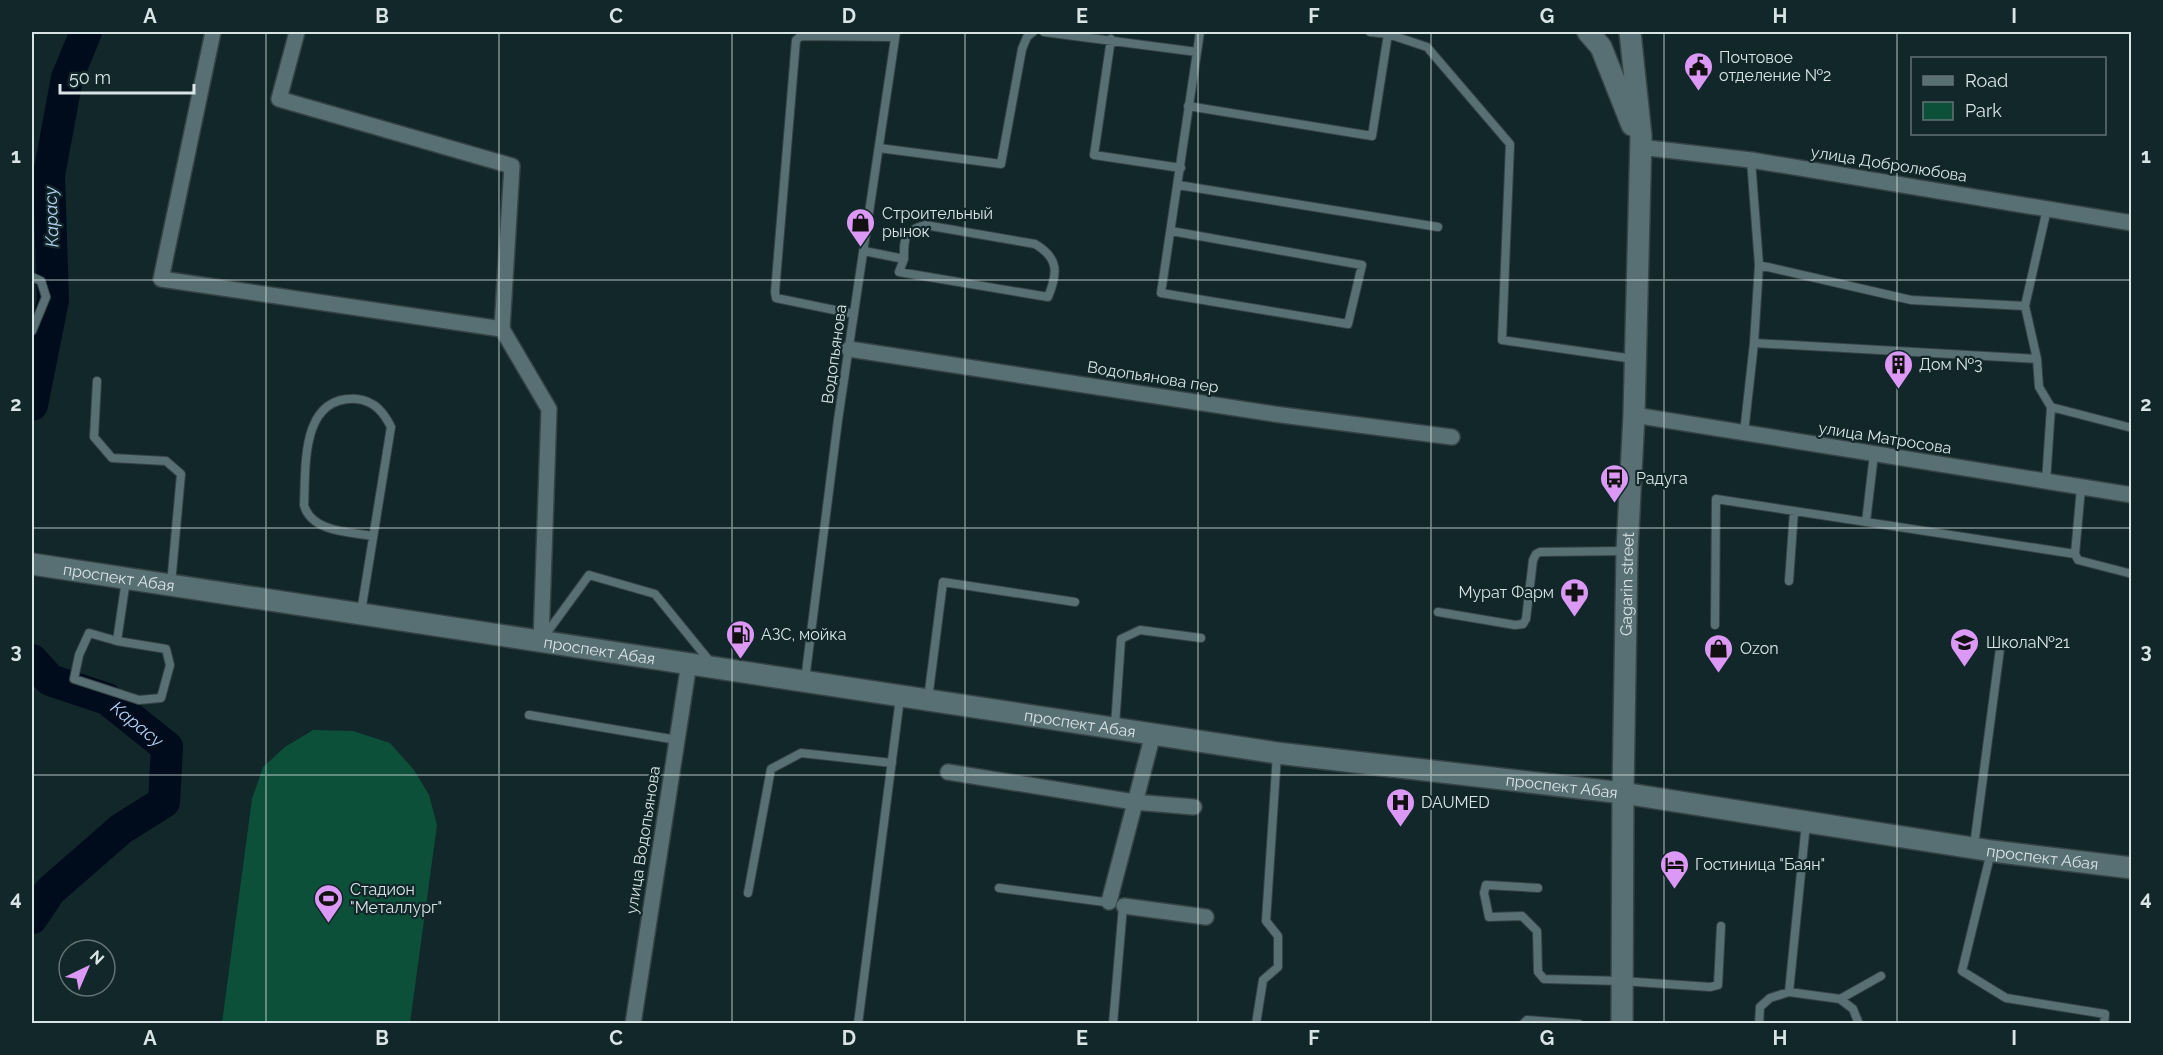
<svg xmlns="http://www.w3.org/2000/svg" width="2163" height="1055" font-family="Raleway,sans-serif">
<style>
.green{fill:#0c5039}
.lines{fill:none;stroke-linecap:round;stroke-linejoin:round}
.river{stroke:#000b1c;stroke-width:32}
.service-casing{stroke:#344346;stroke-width:10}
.minor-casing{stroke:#344346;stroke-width:18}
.secondary-casing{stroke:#344346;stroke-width:24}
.service{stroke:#586f73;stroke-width:8}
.minor{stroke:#586f73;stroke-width:15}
.secondary{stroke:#586f73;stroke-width:21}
.grid{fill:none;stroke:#d8e4e6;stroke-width:1.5;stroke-opacity:0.55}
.labels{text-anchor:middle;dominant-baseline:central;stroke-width:4.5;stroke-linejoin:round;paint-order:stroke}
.poi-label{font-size:16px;fill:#d8e4e6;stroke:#12272a;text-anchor:start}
.street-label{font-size:16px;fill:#d8e4e6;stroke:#12272a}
.water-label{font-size:18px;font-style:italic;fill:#b4d2f3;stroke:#12272a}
.neatline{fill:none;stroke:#d8e4e6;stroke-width:2}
.grid-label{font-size:20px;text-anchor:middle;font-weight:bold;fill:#d8e4e6}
</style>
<rect width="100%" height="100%" fill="#12272a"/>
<path class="green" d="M313,730l40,1 37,12 24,27 15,25 8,30 -27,198h-188l30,-224 11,-32 22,-20z"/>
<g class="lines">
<g class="river">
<path d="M32,405l21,-105 -4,-125 18,-97 19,-46"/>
<path id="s1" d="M32,660l18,20 57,19 60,48 -3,55 -43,27 -71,62 -18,27"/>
</g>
<defs>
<path id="service" d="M1044,32l153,20
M1370,32l18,2 39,13 83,97 -8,196 132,19
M1111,39l-17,116 87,13
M1188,106l184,30 16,-102
M879,148l122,16 21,-115 5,-12 6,-5
M1178,185l260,42
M1171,231l191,34 -14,59 -187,-31 39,-261
M864,251l40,8 -5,13 149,25c10,-24 11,-39 -13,-53l-110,-19c-22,6 -21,14 -21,34
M1759,265l152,35 114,6
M32,277l9,4 5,16 -14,34
M854,314l-78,-16 -1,-6 21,-252 5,-4 94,1
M1754,343l283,16
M97,381l-3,56 18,21 54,3 15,13 -10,110
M2051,407l81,21
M1744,433l10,-90 5,-78 -8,-105
M2046,482l5,-75 -12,-20 -2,-28 -12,-53 22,-97
M2081,488l-6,66 3,6 54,14
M1866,522l8,-68
M1789,581l5,-70
M361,612l30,-185c-7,-14 -16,-26 -34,-28 -57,-4 -51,68 -53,106 7,27 46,27 69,31
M1438,612l77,13 8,-1 3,-5 7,-59 3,-6 4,-2 85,-1
M1715,625l1,-126 359,55
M543,638l46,-63 66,19 57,70
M117,641l49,8 4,16 -9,33 -22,2 -65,-21 5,-24 10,-22 28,8 9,-61
M805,680l33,-260 58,-388
M928,699l15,-117 132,20
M529,715l148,25
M1115,726l6,-87 19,-9 61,8
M1974,846l27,-205
M1991,852l-29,119 44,27 99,16 -1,10
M999,888l113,15
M1538,888l-52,-3 -2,8 5,24 33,-1 15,15 1,41 6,7 78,2 88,6 8,-2 3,-59
M748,893l23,-124 30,-16 91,10
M1789,992l17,-169
M1840,999l41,-23
M858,1024l42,-326
M1113,1024l10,-118
M1256,1024l7,-44 15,-13v-31l-12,-15 11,-167
M1523,1024l4,-4 52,4
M1759,1024l1,-17 10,-9 19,-6 51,7 13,10 6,15"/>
<path id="minor" d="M213,32l-52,247 341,50
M297,32l-18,67 233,67 -10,163 47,80 -8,232
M1640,147l111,13 381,63
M849,349l425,65 178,23
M1634,415l498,80
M948,772l186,30 60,5
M1109,902l44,-168
M1124,906l82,11
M633,1024l56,-361"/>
<g id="secondary">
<path d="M1588,32l13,15 31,78"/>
<path id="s2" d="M32,564l1245,189 346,40 369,58 140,17"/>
<path id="s3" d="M1622,1024l1,-231 4,-242 7,-136 7,-279 -11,-104"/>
</g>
</defs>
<use href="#service" class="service-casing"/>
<use href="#minor" class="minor-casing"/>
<use href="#secondary" class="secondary-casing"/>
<use href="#service" class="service"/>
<use href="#minor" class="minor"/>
<use href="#secondary" class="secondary"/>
</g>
<path class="grid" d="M266,32v992M499,32v992M732,32v992M965,32v992M1198,32v992M1431,32v992M1664,32v992M1897,32v992M32,280h2100M32,528h2100M32,775h2100"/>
<defs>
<symbol id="civic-pin" viewBox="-11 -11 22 30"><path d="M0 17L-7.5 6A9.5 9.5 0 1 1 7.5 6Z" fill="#db99f5" stroke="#12272a"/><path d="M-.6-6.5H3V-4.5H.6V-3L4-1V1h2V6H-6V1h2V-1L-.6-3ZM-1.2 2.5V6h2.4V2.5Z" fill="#111"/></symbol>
<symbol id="shop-pin" viewBox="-11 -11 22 30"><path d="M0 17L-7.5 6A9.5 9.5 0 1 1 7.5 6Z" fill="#db99f5" stroke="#12272a"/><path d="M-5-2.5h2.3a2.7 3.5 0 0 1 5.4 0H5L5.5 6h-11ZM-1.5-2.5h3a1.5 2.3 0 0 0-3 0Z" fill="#111"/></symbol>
<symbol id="building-pin" viewBox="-11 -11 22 30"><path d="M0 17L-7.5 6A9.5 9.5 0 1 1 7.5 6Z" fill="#db99f5" stroke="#12272a"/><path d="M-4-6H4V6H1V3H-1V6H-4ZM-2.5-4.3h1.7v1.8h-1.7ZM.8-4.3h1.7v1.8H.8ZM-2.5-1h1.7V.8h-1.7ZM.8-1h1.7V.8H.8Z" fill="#111"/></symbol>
<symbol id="bus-pin" viewBox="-11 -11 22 30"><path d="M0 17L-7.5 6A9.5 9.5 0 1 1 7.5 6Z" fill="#db99f5" stroke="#12272a"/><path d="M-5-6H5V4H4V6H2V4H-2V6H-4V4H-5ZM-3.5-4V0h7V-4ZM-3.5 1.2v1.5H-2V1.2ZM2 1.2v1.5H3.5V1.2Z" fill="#111"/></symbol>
<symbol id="pharmacy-pin" viewBox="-11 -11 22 30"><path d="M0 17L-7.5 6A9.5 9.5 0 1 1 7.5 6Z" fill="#db99f5" stroke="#12272a"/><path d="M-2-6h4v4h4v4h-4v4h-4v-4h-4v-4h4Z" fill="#111"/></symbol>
<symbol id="fuel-pin" viewBox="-11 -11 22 30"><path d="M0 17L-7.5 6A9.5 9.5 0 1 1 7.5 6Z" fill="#db99f5" stroke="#12272a"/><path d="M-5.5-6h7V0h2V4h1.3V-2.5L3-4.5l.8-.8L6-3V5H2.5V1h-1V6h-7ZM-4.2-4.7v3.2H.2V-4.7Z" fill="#111"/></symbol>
<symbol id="school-pin" viewBox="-11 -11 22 30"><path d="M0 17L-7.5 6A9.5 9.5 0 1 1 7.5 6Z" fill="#db99f5" stroke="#12272a"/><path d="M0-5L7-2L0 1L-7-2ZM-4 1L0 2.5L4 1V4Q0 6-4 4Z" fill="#111"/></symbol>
<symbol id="hospital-pin" viewBox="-11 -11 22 30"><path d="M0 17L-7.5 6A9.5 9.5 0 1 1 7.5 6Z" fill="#db99f5" stroke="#12272a"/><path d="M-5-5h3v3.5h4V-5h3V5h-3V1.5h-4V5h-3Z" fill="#111"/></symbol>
<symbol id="hotel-pin" viewBox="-11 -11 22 30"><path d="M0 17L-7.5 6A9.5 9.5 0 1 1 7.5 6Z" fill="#db99f5" stroke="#12272a"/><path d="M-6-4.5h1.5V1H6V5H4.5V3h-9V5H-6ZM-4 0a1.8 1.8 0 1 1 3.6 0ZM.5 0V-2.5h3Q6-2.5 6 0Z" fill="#111"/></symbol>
<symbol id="stadium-pin" viewBox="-11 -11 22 30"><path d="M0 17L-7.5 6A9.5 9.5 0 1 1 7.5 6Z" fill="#db99f5" stroke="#12272a"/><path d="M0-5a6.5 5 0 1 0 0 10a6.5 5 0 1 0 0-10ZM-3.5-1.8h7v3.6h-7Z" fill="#111"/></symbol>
</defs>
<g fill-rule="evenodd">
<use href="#civic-pin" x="1682" y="50" width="33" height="45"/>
<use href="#shop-pin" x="844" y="206" width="33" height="45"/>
<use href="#building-pin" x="1882" y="348" width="33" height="45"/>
<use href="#bus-pin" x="1598" y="462" width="33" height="45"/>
<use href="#pharmacy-pin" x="1558" y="576" width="33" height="45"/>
<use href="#fuel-pin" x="724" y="618" width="33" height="45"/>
<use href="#school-pin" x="1948" y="626" width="33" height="45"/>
<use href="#shop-pin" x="1702" y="632" width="33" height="45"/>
<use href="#hospital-pin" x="1384" y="786" width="33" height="45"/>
<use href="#hotel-pin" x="1658" y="848" width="33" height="45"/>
<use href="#stadium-pin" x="312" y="882" width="33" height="45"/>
</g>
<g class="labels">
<g class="poi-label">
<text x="1719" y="57">Почтовое<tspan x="1719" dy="18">отделение №2</tspan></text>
<text x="882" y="213">Строительный<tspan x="882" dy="18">рынок</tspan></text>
<text x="1919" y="364">Дом №3</text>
<text x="1636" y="478">Радуга</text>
<text x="1554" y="592" text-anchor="end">Мурат Фарм</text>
<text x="761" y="634">АЗС, мойка</text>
<text x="1986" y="642">Школа№21</text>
<text x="1740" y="648">Ozon</text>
<text x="1421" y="802">DAUMED</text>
<text x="1695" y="864">Гостиница "Баян"</text>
<text x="350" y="889">Стадион<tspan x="350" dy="18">"Металлург"</tspan></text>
</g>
<g class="street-label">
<text transform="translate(1889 164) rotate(9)">улица Добролюбова</text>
<text transform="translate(834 354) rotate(-82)">Водопьянова</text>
<text transform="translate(1153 377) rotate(9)">Водопьянова пер</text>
<text transform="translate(1885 438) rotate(9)">улица Матросова</text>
<text stroke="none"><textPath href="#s2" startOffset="88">проспект Абая</textPath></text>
<text stroke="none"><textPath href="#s3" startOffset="440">Gagarin street</textPath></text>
<text stroke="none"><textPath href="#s2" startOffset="574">проспект Абая</textPath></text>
<text stroke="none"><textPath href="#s2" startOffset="1060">проспект Абая</textPath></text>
<text stroke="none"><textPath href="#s2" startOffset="1546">проспект Абая</textPath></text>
<text transform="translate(643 840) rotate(-81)">улица Водопьянова</text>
<text stroke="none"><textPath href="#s2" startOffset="2032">проспект Абая</textPath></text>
</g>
<g class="water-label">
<text transform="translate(51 217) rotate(-92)">Карасу</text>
<text stroke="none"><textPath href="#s1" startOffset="126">Карасу</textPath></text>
</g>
</g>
<rect width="2163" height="1055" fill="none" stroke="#12272a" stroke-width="66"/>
<rect x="1911" y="57" width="195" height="78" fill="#12272a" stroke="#617375" stroke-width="1.5"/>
<rect x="1923" y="76" width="30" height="9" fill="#586f73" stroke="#617375" stroke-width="1.5"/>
<text x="1965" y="87" font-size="18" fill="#d8e4e6">Road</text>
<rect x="1923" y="102" width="30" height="18" fill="#0c5039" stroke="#617375" stroke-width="1.5"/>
<text x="1965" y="117" font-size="18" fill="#d8e4e6">Park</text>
<g transform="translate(87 968) rotate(44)"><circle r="28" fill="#12272a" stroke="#617375" stroke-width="1.5"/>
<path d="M0-4.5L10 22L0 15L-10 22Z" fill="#db99f5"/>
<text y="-9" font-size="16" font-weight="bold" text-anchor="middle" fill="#d8e4e6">N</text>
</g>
<path d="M60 84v9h134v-9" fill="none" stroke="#d8e4e6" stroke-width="3"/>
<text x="69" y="84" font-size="18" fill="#d8e4e6" stroke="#12272a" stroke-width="4.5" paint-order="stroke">50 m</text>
<rect x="33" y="33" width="2097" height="989" class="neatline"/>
<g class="grid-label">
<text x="150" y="23">A</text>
<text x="382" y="23">B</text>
<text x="616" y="23">C</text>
<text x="849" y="23">D</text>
<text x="1082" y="23">E</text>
<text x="1314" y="23">F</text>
<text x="1547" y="23">G</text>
<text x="1780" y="23">H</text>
<text x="2014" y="23">I</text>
<text x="16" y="163">1</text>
<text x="2146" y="163">1</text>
<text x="16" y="411">2</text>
<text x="2146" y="411">2</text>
<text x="16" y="658">3</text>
<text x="2146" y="658">3</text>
<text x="16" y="905">4</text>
<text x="2146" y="905">4</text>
<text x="150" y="1045">A</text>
<text x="382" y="1045">B</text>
<text x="616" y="1045">C</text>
<text x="849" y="1045">D</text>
<text x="1082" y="1045">E</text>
<text x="1314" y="1045">F</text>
<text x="1547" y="1045">G</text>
<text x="1780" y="1045">H</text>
<text x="2014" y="1045">I</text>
</g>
</svg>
